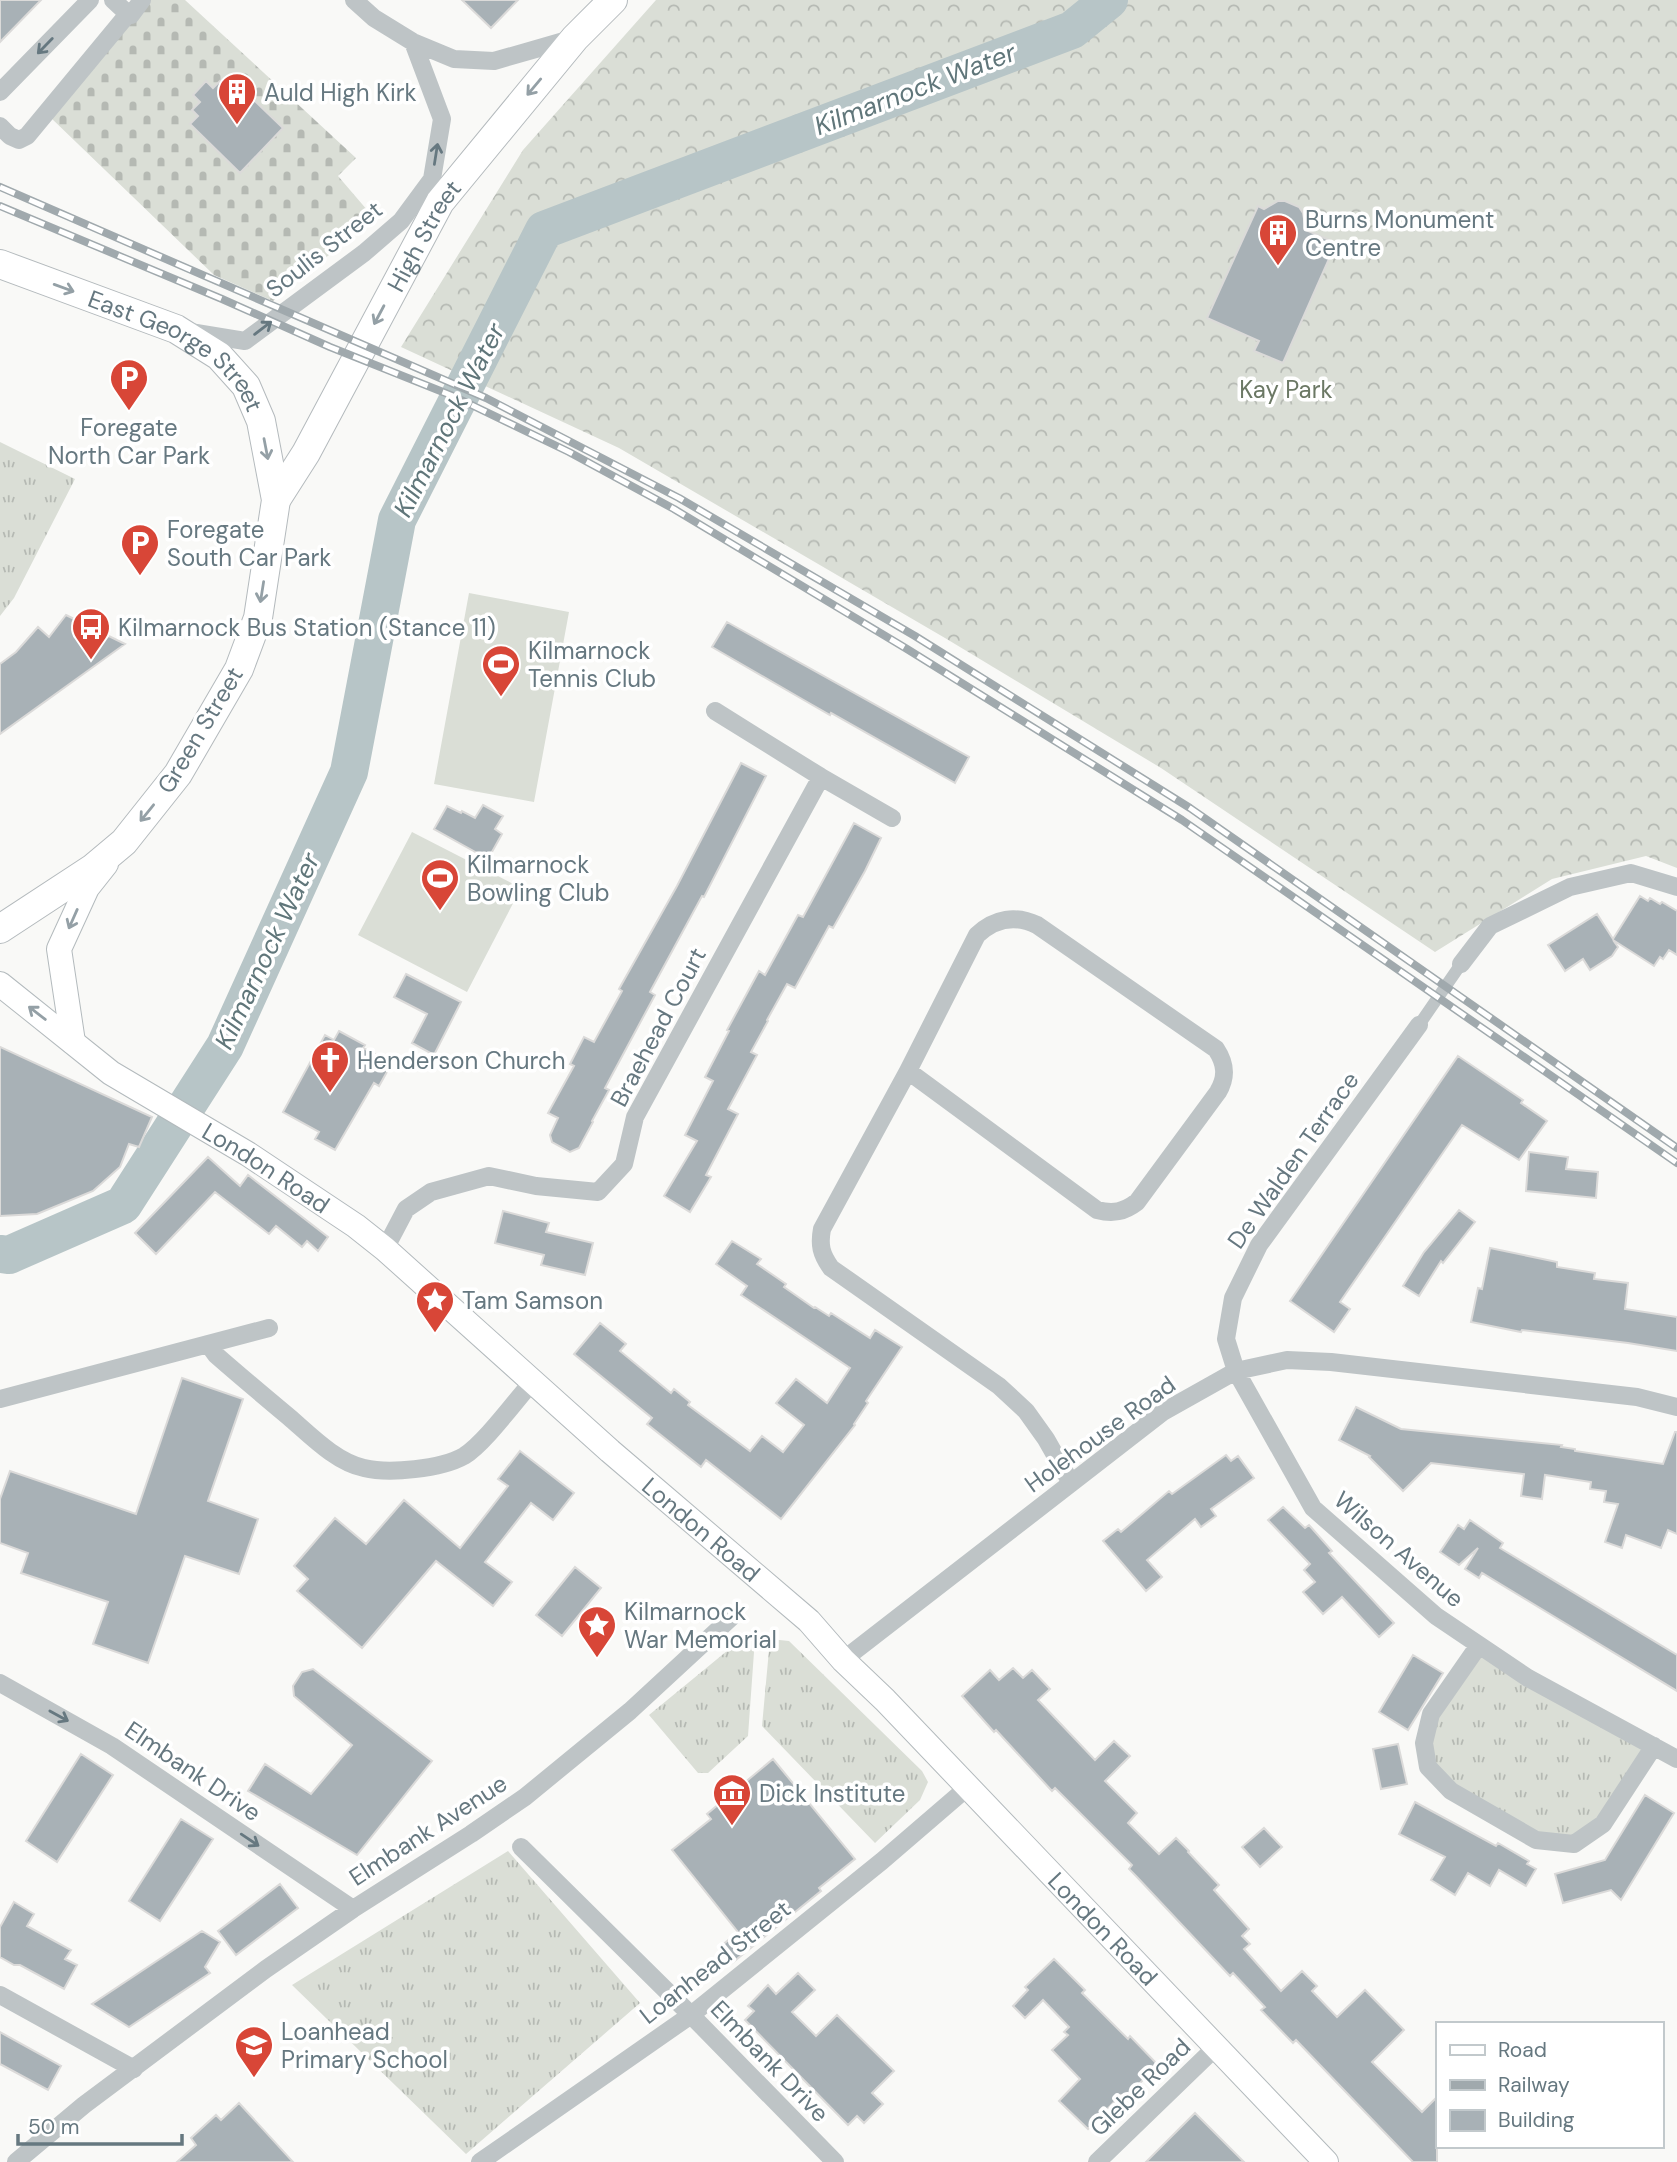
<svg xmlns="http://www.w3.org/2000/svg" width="1677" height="2162" font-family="'DM Sans',sans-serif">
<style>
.grass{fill:url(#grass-tufts)}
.forest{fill:url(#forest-crowns)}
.cemetery{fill:url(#cemetery-stones)}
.garden{fill:#daded6}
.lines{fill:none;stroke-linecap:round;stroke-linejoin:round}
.river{stroke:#b7c5c7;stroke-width:38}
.building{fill:#a8b1b6;stroke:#dbdad9;stroke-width:2}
.secondary-casing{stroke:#b3babd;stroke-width:26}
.primary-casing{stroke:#b4babd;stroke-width:30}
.pedestrian{stroke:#bec4c6;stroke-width:12}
.minor{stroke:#bec4c6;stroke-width:18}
.secondary{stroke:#fff;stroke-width:24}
.primary{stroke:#fff;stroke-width:28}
.rail-casing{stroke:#a0a9ad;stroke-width:8}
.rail{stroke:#fff;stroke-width:5;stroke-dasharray:16;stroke-linecap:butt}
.oneway{stroke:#667880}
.oneway2{stroke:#94a0a6}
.labels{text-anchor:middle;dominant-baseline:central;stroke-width:7;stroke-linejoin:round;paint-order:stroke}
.poi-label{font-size:24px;fill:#667880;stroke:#fff;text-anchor:start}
.street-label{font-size:24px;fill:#667880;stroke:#fff}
.park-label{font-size:24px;fill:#6b7864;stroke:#fff}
.water-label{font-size:26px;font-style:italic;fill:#60767a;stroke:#fff}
</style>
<defs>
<pattern id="grass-tufts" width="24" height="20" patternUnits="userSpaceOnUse" patternTransform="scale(1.75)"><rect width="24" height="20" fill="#daded6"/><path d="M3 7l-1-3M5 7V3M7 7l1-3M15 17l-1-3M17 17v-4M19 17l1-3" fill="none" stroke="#b5b9b3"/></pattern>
<pattern id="forest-crowns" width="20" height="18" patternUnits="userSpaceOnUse" patternTransform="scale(1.75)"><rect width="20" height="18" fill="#daded6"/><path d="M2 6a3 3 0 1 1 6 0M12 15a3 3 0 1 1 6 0" fill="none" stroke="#b5b9b3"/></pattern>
<pattern id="cemetery-stones" width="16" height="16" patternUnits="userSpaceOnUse" patternTransform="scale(1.75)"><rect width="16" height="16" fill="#daded6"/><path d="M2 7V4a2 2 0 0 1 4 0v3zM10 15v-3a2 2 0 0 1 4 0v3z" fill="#b5b9b3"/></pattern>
</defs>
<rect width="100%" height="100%" fill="#f9f9f7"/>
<path class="grass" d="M0,442l75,37 -61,119 -14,18z
M744,1637l11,1 -7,98 -40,37h-10l-49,-58z
M770,1639l19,2 133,130 6,11 -8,18 -45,43 -113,-117z
M1479,1645l175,101 -51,78 -29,20 -38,-4 -108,-73 3,-53z
M508,1851l132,152 -174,151 -174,-169z"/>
<path class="forest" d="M656,0h1021v868l-31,-12 -94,23 -117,73 -274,-184 -216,-130 -326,-190 -218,-101 122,-197z"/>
<path class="cemetery" d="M146,0h39l171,158 -18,18 36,42 -101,83 -59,-26 -164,-158z"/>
<path class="garden" d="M469,593l100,19 -35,190 -100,-18z
M412,832l109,56 -54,104 -109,-57z"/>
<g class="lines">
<path class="river" d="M0,1254l9,1 114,-50 102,-159 124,-274 48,-252 147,-290 528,-200 37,-30"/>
</g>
<path class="building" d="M0,0h41l-41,42z
M462,0h56l-27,28z
M233,80l50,48 -43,45 -50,-49 8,-8 -6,-6 8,-8 -7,-7 13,-14 7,7 7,-7 6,6z
M1278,201h7l14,6 4,6 3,17 30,13 -53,120 -29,-12 5,-10 -52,-23 51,-112 6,3z
M66,615l59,29 -125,90v-70l16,-12 22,-25 11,10z
M727,622l242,135 -14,26 -124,-70 -1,2 -28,-16 -90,-52z
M741,763l25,13 -62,121 -2,-1 -52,96 5,3 -50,93 4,2 -17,31 1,1 -14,26 -9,4 -18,-10 -2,-7 8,-17 -10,-5 26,-47 -4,-2 14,-27 10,5 28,-51 -3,-2 58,-103z
M483,805l20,11 -8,13 7,5 -14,25 -54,-30 13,-23 14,7 1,-2 13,7z
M854,823l27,15 -16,33 -32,57 -4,-2 -34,62 -8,-4 -20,36 1,1 -17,31 6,3 -29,54 10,5 -32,61 5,2 -21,35 -26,-16 33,-55 -12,-6 28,-54 -8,-4 24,-46 -2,-1 32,-59 6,4 33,-60 5,2z
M1640,896l8,5 2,-3 10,6 2,-2 15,9v44l-8,-5 -6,9 -3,-2 -6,9 -41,-26 5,7 -6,9 -22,14 -7,-11 -18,12 -17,-26 49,-31 16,25z
M406,974l55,28 -27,53 -22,-12 15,-29 -33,-17z
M339,1031l26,14 -2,3 29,15 -13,23 -5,-3 -39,67 -20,-11 4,-7 -36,-20 42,-77 9,5z
M0,1047l152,70 -13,30 -10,-3 -9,23 -27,24 -56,23 -37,2z
M1458,1056l65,44 -2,3 26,18 -28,39 -57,-35 -122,177 10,7 -16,23 -44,-31z
M1529,1152l39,5 -2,12 32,3 -2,26 -70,-7z
M208,1157l32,29 8,-11 80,62 -10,14 -11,-10 -5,6 -26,-21 -7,8 -54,-42 -59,62 -21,-21z
M1459,1210l16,12 -32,41 -2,-2 -22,35 -16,-10 21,-34z
M503,1211l46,12 -3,9 47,11 -8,32 -44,-10 3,-10 -49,-12z
M732,1241l29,18 -4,5 29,20 -2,3 30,21 1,-1 14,9 2,-3 39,25 5,-8 27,17 -36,54 2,2 -14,21 1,1 -74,94 -75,-59 -5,7 -54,-43 5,-6 -78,-64 26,-31 26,21 -6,7 51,42 3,-4 16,13 -2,3 62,46 12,-15 21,16 21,-27 -28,-22 20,-24 31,24 23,-35 -109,-73 6,-9 -31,-22z
M1490,1248l67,14v5l38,6 -1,6 34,4 -3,26 52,8v34l-49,-8 -106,-13 -1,2 -50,-10 7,-34 4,1z
M182,1378l61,21 -35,102 50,18 -19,55 -54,-18 -37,107 -55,-19 15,-42 -87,-29 7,-20 -28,-10v-44l10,-28 126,43z
M1356,1407l45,22 161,16 -1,2 14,2v2l88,13 12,-32h2v102l-9,-4 -7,18 -35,-13 -4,13 -17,-6 13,-38 -14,-2 2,-11 -16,-2 1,-7 -46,-7 -3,24 -21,-3 3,-22 -93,-11 -28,28 -34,-34 1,-1 -31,-16z
M520,1451l54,42 -21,27 -22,-17 -46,59 27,20 -19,24 -57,-45 -74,87 -65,-57 11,-12 -14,-13 41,-48 31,26 38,-44 56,48 48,-62 -10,-7z
M1226,1455l5,6 7,-5 16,22 -43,31 5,7 -15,11 -6,-8 -48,41 15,17 -16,14 -43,-50 15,-12 3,3 48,-41 3,3z
M1283,1507l22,21 4,-3 23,26 -3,2 65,70 -15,14 -37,-40 -19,17 -20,-22 12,-10 -11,-12 6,-6 -42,-44z
M1470,1520l33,23 -3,5 177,107v36l-195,-118 -3,5 -14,-9 13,-21 -19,17 -19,-13 18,-27 6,4z
M575,1567l26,21 -39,48 -26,-21z
M1413,1655l30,18 -35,57 -29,-18z
M1013,1668l10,10 9,-8 18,19 -12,11 57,60 19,-19 16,15 -25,25 32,32 -9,10 31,31 17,-16 13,13 -1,1 31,33 -5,5 35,39 -7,7 8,8 -6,5 37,42 21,-20 15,15 -5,5 25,26 28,-27 39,40 -32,32 50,50 15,-15v65h-24l-117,-122 -3,3 -32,-33 4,-3 -32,-34 -3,3 -94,-100 -7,-7 3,-4 -77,-77 -3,3 -56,-61 -2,2 -32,-36 28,-26 9,10z
M313,1669l119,92 -75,94 -109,-64 17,-27 46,30 41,-49 -58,-49 -1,-10 9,-14z
M1398,1744l9,40 -26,5 -8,-40z
M81,1754l32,21 -56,87 -31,-21z
M773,1759l82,100 -36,29 2,3 -89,72 -12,-16 18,-15 -66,-82 39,-31 -4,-5z
M1645,1795l29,18 -53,87 -10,-10 -48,13 -8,-29 50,-14z
M1415,1802l81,44 2,-3 31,18 -2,3 9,5 -10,17 -27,-16 -9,16 -22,-13 -13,22 -24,-15 14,-23 -46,-23z
M181,1819l32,20 -53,82 -31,-20z
M1264,1828l18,19 -22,20 -18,-20z
M280,1884l18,24 -62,47 -18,-24z
M14,1902l20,12 -7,12 44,24 -6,9 12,6 -13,24 -44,-24h-6l-14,-8v-30z
M202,1931l18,11 -15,25 5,6 -81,54 -37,-23z
M1054,1959l31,31 -3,3 46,46 2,-3 28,29 -33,33 -4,-3 -33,34 -29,-28 21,-22 -28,-29 16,-15 -4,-3 5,-5 -26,-27 -18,18 -12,-12 15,-16 -3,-3z
M798,1973l17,17 -23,22 24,24 21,-21 57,56 -22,22 11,11 -19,19 -7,-7 -9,9 -103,-105 9,-9 -6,-5 20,-21 8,9z
M0,2032l61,34 -13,24 -48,-26z
M239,2103l54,59h-116l19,-17 -5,-7 25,-23 5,5z
M1195,2113l49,49h-98z"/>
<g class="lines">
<defs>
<g id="secondary">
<path id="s1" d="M0,984l111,89 137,81 108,72 29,23 225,202 199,170 34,39 42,40 441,462"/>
<path d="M73,1042l-14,-93 28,-61 19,-24"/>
</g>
<g id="primary">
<path id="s2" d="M0,264l176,65 43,27 27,30 15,35 15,79 -18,118 -19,51 -61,105 -54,68 -31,26 -93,61"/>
<path id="s3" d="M276,500l30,-47 134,-251 135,-164 38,-38"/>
</g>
</defs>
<use href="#secondary" class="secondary-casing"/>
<use href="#primary" class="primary-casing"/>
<path class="pedestrian" d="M1419,1025l42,-61"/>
<path class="minor" d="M113,0l15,14
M354,0l20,18 39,24 41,17 40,2 77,-22
M0,92l90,-92
M0,126l10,10 9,4 8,-4 101,-122 3,1 11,-15
M190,332l55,9 119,-88 37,-32 31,-42 10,-60 -29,-77
M715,711l106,66 71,41
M1461,964l29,-38 80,-39 61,-14 46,14
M1419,1025l-160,220 -26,53 -7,41 10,32 77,137 123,108 92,62 149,81
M908,1071l189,139c16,4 27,2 40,-8l81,-110c9,-15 8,-28 -2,-43l-179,-124c-21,-10 -42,-7 -60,10l-69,136 -86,158c-3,16 -1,25 9,39l168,118 27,25 20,28 25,44
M385,1249l21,-40 25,-17 58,-16 47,10 62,6 26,-28 11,-47 186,-340
M208,1344l8,11c24,21 49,42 73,62 22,19 47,45 75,51 25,6 77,1 100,-12 20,-12 52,-56 69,-75
M0,1399l269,-71
M1479,1645l-48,69 -7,29 4,24 23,24 85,49 38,4 29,-20 51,-78
M843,1660l320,-248 73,-41 51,-11 44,2 306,35 40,10
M0,1683l112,63 241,163
M521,1847l170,168 144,147
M0,1995l134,74
M16,2162l68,-57 182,-136 87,-60 118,-75 54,-37 105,-86 105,-97
M480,2162l211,-147 191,-154 86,-74
M1097,2162l119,-115"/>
<use href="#secondary" class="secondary"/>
<use href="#primary" class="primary"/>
<defs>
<path id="rail" d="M0,187l486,211 193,100 236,138 275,172 487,340
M0,206l222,93 108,48 123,49 116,56 105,57 233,140 275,171 495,343"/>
</defs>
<use href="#rail" class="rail-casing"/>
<use href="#rail" class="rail"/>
</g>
<defs><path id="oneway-shaft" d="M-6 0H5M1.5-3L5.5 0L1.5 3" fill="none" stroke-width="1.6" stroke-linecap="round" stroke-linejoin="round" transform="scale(1.75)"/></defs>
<g class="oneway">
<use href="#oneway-shaft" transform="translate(45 46) rotate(134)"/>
<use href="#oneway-shaft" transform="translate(436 154) rotate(-81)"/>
<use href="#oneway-shaft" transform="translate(263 328) rotate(-37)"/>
<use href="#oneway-shaft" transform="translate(59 1716) rotate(29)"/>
<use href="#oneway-shaft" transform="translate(250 1840) rotate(34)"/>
</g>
<g class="oneway2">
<use href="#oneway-shaft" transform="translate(534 87) rotate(130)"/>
<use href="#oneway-shaft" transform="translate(64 288) rotate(20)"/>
<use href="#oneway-shaft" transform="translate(379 315) rotate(118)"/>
<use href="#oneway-shaft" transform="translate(266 449) rotate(79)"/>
<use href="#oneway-shaft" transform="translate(262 592) rotate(99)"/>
<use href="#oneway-shaft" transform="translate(147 813) rotate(129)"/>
<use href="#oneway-shaft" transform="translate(73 919) rotate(114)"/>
<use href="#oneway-shaft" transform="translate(37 1013) rotate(-142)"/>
</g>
<defs>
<symbol id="building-pin" viewBox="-11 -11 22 30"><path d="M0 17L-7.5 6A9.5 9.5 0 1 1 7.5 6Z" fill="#d84637" stroke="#fff"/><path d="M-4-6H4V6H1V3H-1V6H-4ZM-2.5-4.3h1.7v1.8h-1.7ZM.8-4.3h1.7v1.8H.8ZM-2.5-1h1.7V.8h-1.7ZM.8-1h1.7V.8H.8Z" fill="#fff"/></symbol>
<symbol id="parking-pin" viewBox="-11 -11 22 30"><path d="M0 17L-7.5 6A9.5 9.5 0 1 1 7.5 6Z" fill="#d84637" stroke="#fff"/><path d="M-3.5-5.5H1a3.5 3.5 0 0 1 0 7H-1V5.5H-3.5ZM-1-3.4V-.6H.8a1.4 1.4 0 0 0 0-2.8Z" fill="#fff"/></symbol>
<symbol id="bus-pin" viewBox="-11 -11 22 30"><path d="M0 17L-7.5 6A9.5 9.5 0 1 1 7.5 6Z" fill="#d84637" stroke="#fff"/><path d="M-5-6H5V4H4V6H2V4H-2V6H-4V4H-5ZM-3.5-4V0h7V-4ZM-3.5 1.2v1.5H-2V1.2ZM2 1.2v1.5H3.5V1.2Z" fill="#fff"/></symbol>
<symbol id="stadium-pin" viewBox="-11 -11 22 30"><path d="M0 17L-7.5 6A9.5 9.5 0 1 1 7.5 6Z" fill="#d84637" stroke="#fff"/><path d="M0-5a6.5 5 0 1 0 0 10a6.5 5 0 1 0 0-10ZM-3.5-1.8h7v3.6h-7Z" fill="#fff"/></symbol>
<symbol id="church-pin" viewBox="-11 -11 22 30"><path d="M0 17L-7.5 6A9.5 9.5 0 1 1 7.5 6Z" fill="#d84637" stroke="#fff"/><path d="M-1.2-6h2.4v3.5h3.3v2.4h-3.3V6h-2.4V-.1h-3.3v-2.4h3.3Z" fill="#fff"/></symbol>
<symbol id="sight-pin" viewBox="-11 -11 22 30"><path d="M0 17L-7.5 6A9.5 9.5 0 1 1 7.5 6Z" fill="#d84637" stroke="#fff"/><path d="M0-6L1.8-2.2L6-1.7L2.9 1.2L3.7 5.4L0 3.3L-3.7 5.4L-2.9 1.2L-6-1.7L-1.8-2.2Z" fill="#fff"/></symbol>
<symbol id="museum-pin" viewBox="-11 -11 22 30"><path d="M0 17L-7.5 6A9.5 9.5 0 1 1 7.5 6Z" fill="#d84637" stroke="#fff"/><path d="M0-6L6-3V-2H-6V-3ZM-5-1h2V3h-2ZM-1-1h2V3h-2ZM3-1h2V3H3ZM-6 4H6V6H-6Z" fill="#fff"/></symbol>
<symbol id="school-pin" viewBox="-11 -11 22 30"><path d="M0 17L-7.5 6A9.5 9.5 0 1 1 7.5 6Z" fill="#d84637" stroke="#fff"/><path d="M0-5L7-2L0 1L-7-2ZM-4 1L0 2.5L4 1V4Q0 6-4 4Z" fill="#fff"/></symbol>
</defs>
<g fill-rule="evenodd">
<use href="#building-pin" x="215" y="70" width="44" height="60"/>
<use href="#building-pin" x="1256" y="211" width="44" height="60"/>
<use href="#parking-pin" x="107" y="356" width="44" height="60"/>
<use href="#parking-pin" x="118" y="521" width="44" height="60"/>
<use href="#bus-pin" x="69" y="605" width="44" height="60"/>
<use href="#stadium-pin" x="479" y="642" width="44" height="60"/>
<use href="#stadium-pin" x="418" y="856" width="44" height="60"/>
<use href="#church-pin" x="308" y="1038" width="44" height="60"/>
<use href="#sight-pin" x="413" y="1278" width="44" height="60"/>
<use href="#sight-pin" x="575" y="1603" width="44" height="60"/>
<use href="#museum-pin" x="710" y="1771" width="44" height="60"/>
<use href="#school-pin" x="232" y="2023" width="44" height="60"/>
</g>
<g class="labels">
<g class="poi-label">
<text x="264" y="92">Auld High Kirk</text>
<text x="1305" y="219">Burns Monument<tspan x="1305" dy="28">Centre</tspan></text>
<text x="129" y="427" text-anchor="middle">Foregate<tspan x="129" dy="28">North Car Park</tspan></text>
<text x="167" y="529">Foregate<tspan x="167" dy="28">South Car Park</tspan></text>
<text x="118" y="627">Kilmarnock Bus Station (Stance 11)</text>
<text x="528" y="650">Kilmarnock<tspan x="528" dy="28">Tennis Club</tspan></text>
<text x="467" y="864">Kilmarnock<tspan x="467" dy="28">Bowling Club</tspan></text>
<text x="357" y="1060">Henderson Church</text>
<text x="462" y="1300">Tam Samson</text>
<text x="624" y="1611">Kilmarnock<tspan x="624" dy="28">War Memorial</tspan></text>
<text x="759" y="1793">Dick Institute</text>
<text x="281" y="2031">Loanhead<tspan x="281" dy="28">Primary School</tspan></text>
</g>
<g class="street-label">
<text stroke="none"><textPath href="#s3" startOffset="303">High Street</textPath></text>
<text transform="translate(324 249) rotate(-38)">Soulis Street</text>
<text stroke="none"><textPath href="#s2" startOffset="200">East George Street</textPath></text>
<text transform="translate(200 730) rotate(-59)">Green Street</text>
<text transform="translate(658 1027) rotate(-62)">Braehead Court</text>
<text transform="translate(1293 1160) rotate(-55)">De Walden Terrace</text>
<text stroke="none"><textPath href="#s1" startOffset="324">London Road</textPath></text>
<text transform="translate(1100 1434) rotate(-36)">Holehouse Road</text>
<text stroke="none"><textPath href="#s1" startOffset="891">London Road</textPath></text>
<text transform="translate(1399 1549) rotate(41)">Wilson Avenue</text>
<text transform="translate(193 1771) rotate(34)">Elmbank Drive</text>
<text transform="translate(428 1830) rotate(-33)">Elmbank Avenue</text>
<text stroke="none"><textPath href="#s1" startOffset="1458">London Road</textPath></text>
<text transform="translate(715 1962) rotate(-38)">Loanhead Street</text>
<text transform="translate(770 2061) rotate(46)">Elmbank Drive</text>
<text transform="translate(1140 2087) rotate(-44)">Glebe Road</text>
</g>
<g class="park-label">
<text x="1286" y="389">Kay Park</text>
</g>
<g class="water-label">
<text transform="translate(915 89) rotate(-21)">Kilmarnock Water</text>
<text transform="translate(449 420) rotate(-63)">Kilmarnock Water</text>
<text transform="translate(267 951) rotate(-65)">Kilmarnock Water</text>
</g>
</g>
<rect x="1436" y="2022" width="228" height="126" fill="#ffffff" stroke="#c2c9cc" stroke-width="2"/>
<rect x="1450" y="2045" width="35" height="10" fill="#ffffff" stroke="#c2c9cc" stroke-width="2"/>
<text x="1498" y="2057" font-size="21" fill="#667880">Road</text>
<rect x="1450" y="2080" width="35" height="10" fill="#a0a9ad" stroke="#c2c9cc" stroke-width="2"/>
<text x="1498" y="2092" font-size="21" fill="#667880">Railway</text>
<rect x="1450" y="2110" width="35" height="21" fill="#a8b1b6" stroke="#c2c9cc" stroke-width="2"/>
<text x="1498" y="2127" font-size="21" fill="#667880">Building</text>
<path d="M18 2134v10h164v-10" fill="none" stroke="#667880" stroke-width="3.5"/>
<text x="28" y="2134" font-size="21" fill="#667880" stroke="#ffffff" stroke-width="5" paint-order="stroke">50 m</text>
</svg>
